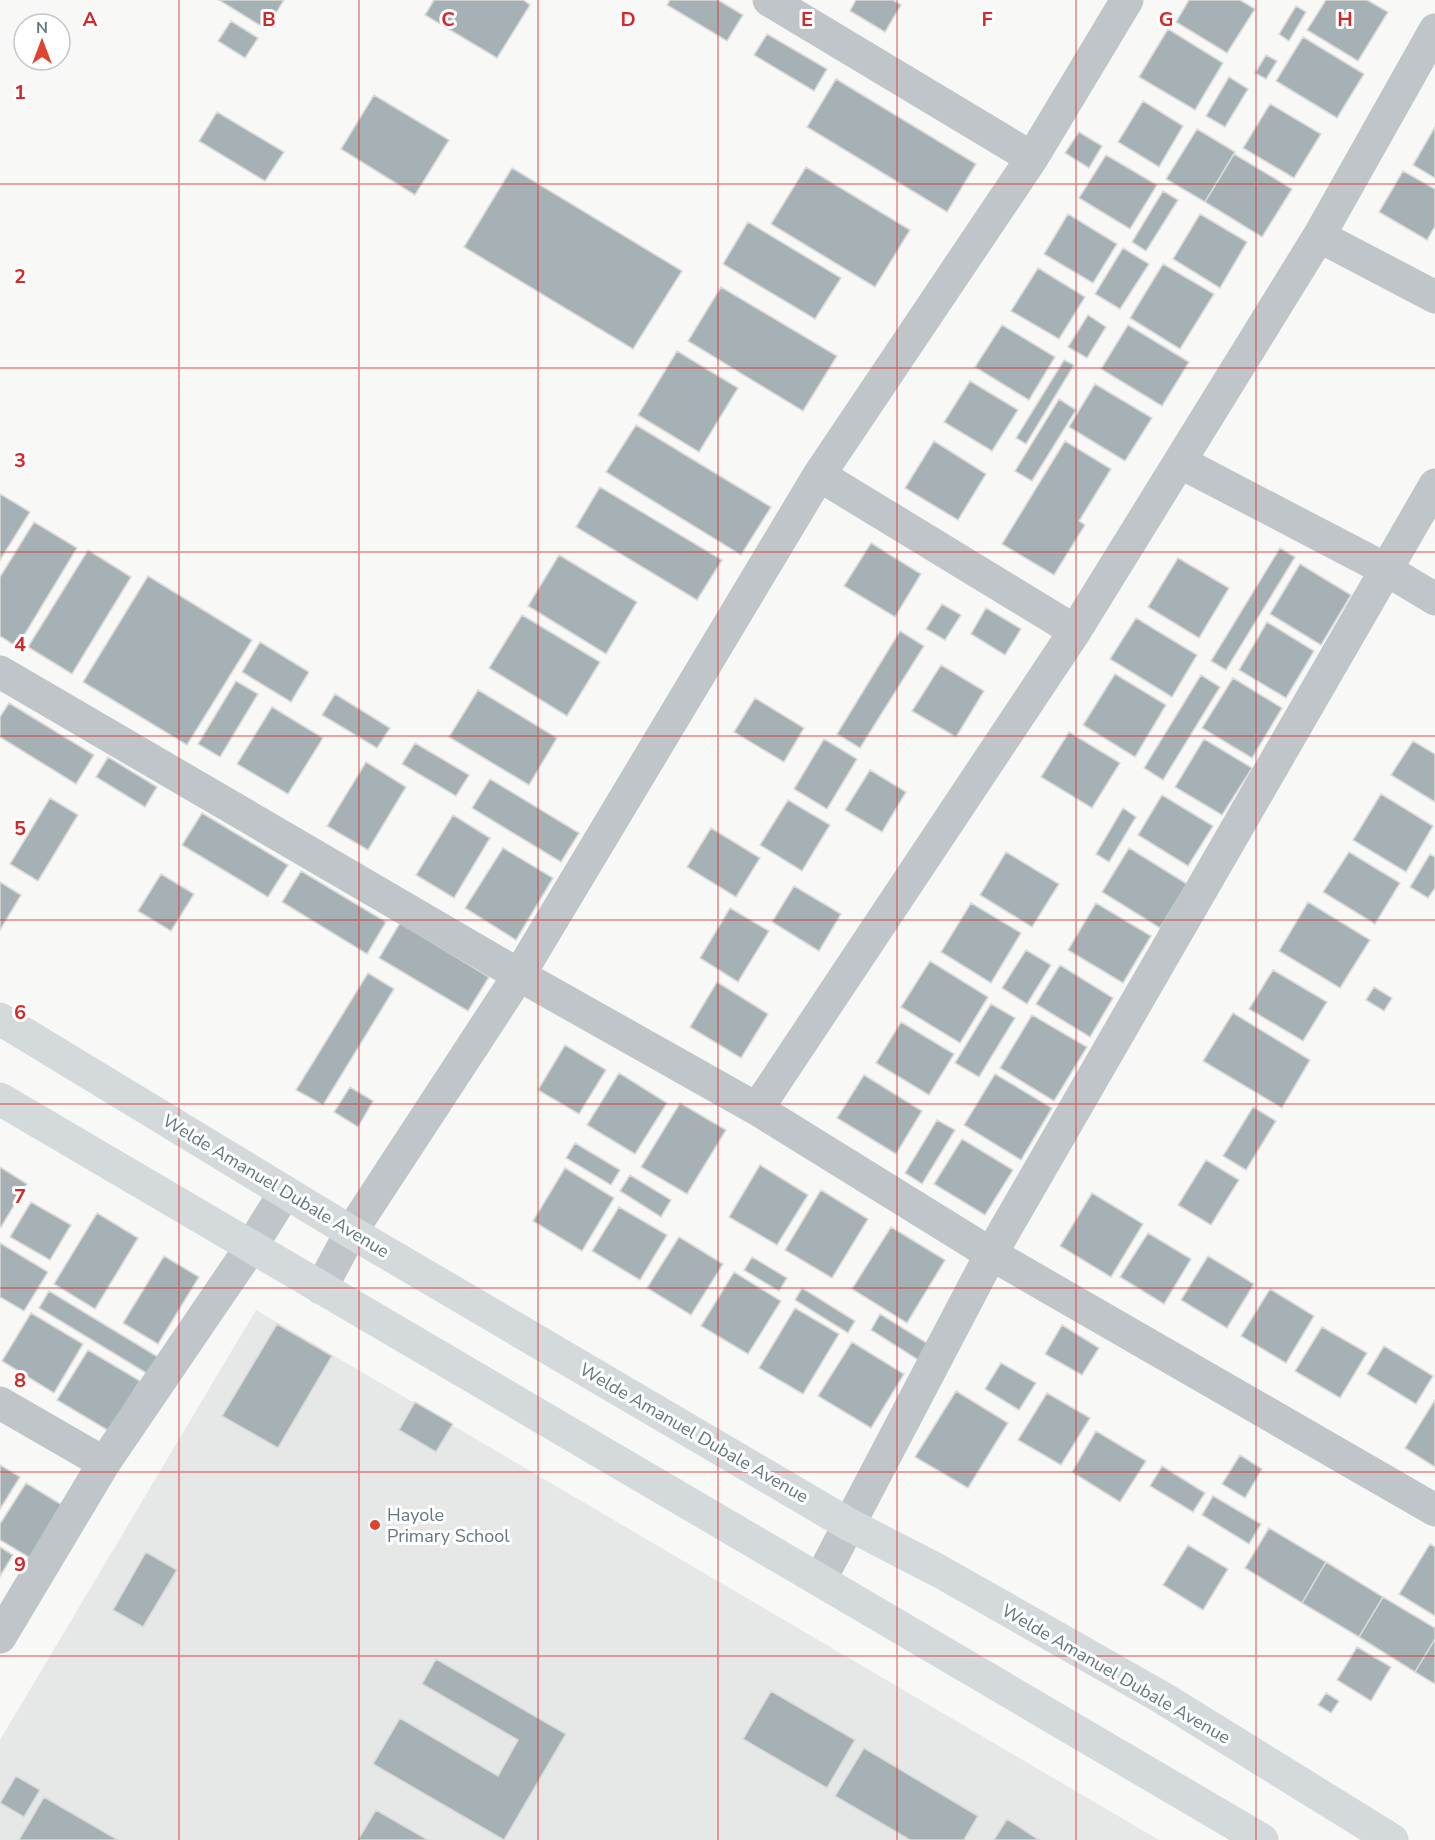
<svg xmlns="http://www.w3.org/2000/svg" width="1435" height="1840" font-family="'Nunito Sans',sans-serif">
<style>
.built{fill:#e6e8e7}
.building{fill:#a6b1b5;stroke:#dadad8;stroke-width:1.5}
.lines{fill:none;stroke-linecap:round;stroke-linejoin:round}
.minor{stroke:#bfc5c8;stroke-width:33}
.major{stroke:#d4d9dc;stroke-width:33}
.grid{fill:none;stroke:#d62828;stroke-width:1.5;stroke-opacity:0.55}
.poi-dot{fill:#e0442e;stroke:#fff;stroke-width:2}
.labels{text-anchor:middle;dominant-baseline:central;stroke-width:6;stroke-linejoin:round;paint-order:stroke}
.street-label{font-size:18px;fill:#647780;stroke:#fff}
.poi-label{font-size:18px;fill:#647780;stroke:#fff;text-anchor:start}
.grid-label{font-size:20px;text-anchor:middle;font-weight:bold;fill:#d62828;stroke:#fff;stroke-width:6;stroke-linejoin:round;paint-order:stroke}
</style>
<rect width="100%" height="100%" fill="#f8f8f6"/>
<path class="built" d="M256,1310l903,530h-1159v-100z"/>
<path class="building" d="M219,0h65l-18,29z
M434,0h89l7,5 -33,53 -72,-43z
M670,0h48l25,15 -16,26 -60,-36z
M856,0h37l8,5 -16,27 -35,-21z
M1189,0h51l15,9 -28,44 -51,-31z
M1326,0h41l21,12 -30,49 -51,-31z
M1296,6l10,6 -17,29 -10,-7z
M231,21l27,17 -13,20 -27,-17z
M1168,29l55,34 -28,47 -56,-33z
M767,34l60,35 -13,22 -60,-36z
M1303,37l61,37 -27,44 -61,-37z
M1266,55l11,6 -11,18 -11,-6z
M1229,77l19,12 -23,38 -19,-11z
M836,79l140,85 -29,48 -140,-85z
M374,95l75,45 -34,55 -74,-46z
M1143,101l40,25 -24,41 -41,-25z
M1270,104l51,30 -27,44 -51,-30z
M217,112l67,40 -19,29 -66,-40z
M1435,127v51l-22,-13z
M1197,129l38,23 -30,50 -39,-23z
M1079,132l23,14 -13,22 -24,-15z
M1234,154l58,35 -30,48 -57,-35z
M1106,155l51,30 -27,44 -51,-31z
M806,167l104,63 -35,57 -104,-63z
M512,168l170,103 -49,78 -169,-102z
M1403,171l32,18v37l-8,14 -48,-28z
M1163,191l15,9 -32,51 -14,-9z
M1068,214l49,30 -24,39 -49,-29z
M1200,214l47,28 -27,46 -47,-29z
M748,222l93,56 -26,41 -92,-55z
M1123,248l26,16 -29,45 -25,-15z
M1163,264l51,30 -34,55 -50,-31z
M1038,268l47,29 -26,42 -48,-28z
M721,287l116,69 -34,55 -115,-70z
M1088,315l18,12 -19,31 -19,-11z
M1002,325l53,32 -26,43 -54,-33z
M1128,325l61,37 -27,44 -61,-37z
M677,351l61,37 -39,64 -61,-37z
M1064,360l10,5 -48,79 -10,-6z
M970,381l48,29 -26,41 -48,-29z
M1095,384l57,34 -27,43 -56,-34z
M1059,399l17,11 -44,71 -17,-10z
M636,425l135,82 -30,48 -135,-83z
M934,441l52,33 -28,46 -53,-32z
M1065,441l46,28 -32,52 6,4 -31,50 -52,-31z
M600,487l122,73 -25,40 -121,-73z
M0,494l30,18 -30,48z
M34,522l43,26 -60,99 -17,-11v-59z
M871,543l50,31 -26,43 -51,-31z
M1280,548l15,9 -69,113 -15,-9z
M88,550l43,27 -59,97 -44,-27z
M559,555l78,47 -31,52 -78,-48z
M1178,558l51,30 -30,50 -51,-31z
M1300,564l51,31 -30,50 -51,-31z
M148,576l104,64 -65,105 -104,-63z
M942,604l19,11 -16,25 -19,-11z
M986,608l35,21 -16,26 -34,-21z
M522,615l78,47 -33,54 -78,-48z
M1136,618l61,37 -25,42 -62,-38z
M1267,622l47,29 -28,47 -47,-28z
M900,631l24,15 -64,102 -23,-14z
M260,642l49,30 -18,30 -49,-30z
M941,665l43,26 -28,46 -44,-26z
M1115,674l51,31 -31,52 -52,-32z
M1201,675l19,12 -57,93 -19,-12z
M1233,678l49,30 -30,50 -50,-30z
M236,681l22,13 -38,63 -22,-13z
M478,690l79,48 -28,47 -80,-48z
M335,694l55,34 -13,20 -55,-33z
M755,698l49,30 -20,34 -50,-30z
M9,703l85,52 -18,29 -76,-47v-20z
M272,707l51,31 -35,56 -51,-30z
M1069,732l51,31 -28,45 -51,-31z
M824,739l33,20 -30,50 -33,-20z
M1204,739l48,29 -30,47 -47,-28z
M1413,741l22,13v48l-44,-27z
M415,743l54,32 -13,21 -54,-32z
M108,757l49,30 -12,20 -49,-30z
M366,762l40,25 -38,63 -41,-24z
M870,770l36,22 -24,40 -37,-22z
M490,779l89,54 -18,29 -89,-54z
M1381,794l52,32 -27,46 -53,-32z
M1162,795l51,31 -25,40 -50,-31z
M50,798l28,17 -40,66 -28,-17z
M788,800l42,25 -28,46 -42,-26z
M1123,808l13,9 -27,45 -13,-8z
M202,813l86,52 -20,32 -86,-52z
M453,815l37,23 -36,60 -38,-23z
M711,828l49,30 -24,39 -49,-30z
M503,848l50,30 -37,62 -51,-32z
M1129,848l58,36 -27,44 -58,-36z
M1006,852l53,32 -27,43 -52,-32z
M1349,852l51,31 -25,41 -52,-32z
M1430,854l5,3v31l-7,10 -18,-11z
M301,871l85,51 -19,32 -85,-52z
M161,874l33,20 -23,37 -33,-20z
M0,882l21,13 -21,35z
M794,886l47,28 -22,37 -47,-29z
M1308,902l62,38 -30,48 -61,-37z
M971,903l50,30 -30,50 -50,-31z
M1096,903l55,33 -28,47 -55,-33z
M730,908l39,23 -31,51 -38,-24z
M400,923l89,54 -21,34 -89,-53z
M1026,950l25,15 -24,39 -25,-16z
M930,961l58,36 -28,46 -59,-36z
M1060,965l53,33 -23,39 -54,-33z
M1273,970l54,32 -24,39 -54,-32z
M368,973l26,16 -71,116 -27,-15z
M717,982l51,32 -27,44 -51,-31z
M1374,987l18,11 -8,13 -18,-11z
M991,1004l24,14 -36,59 -24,-14z
M1233,1013l77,47 -28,48 -79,-47z
M1032,1015l55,32 -33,54 -54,-33z
M901,1022l53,32 -25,41 -53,-32z
M565,1045l41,25 -27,44 -41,-24z
M619,1073l48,30 -32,51 -48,-29z
M995,1074l57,34 -31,52 -57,-35z
M864,1075l58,36 -26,43 -59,-36z
M350,1087l23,14 -15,26 -24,-15z
M680,1103l46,27 -39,64 -46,-27z
M1253,1107l23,14 -30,49 -23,-14z
M937,1120l18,10 -33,54 -17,-11z
M962,1139l51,31 -28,45 -51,-31z
M575,1143l45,27 -9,15 -45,-27z
M1206,1160l33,20 -28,45 -33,-20z
M760,1165l48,30 -31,50 -48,-28z
M0,1167l27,17 -26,43 -1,-1z
M565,1168l49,30 -32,53 -49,-30z
M630,1175l41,25 -10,17 -41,-26z
M821,1190l47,29 -36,59 -47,-28z
M1092,1193l51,31 -32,53 -51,-31z
M31,1202l40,23 -21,35 -40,-23z
M619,1207l48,28 -27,45 -48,-29z
M97,1213l41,25 -43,71 -41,-25z
M891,1227l54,33 -38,63 -55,-34z
M1148,1233l43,26 -27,45 -44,-27z
M679,1237l44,27 -32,51 -44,-27z
M0,1243l48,29 -24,39 -24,-14z
M164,1256l35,21 -41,67 -35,-21z
M1208,1256l46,28 -27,44 -46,-28z
M752,1257l35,21 -8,13 -35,-21z
M734,1272l47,29 -33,53 -47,-28z
M802,1288l53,33 -7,12 -53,-33z
M1270,1289l44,27 -28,47 -45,-27z
M49,1291l109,66 -10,17 -109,-66z
M795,1308l44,26 -36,60 -44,-26z
M31,1313l52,31 -29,49 -52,-32z
M880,1314l50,31 -10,16 -49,-31z
M277,1324l55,32 -54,92 -56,-32z
M1062,1325l37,23 -17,27 -37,-21z
M1322,1327l45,26 -27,45 -45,-27z
M852,1342l52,32 -33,54 -53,-32z
M1384,1346l49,30 -17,28 -49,-30z
M88,1350l52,31 -31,50 -52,-31z
M1001,1363l35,20 -17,27 -34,-21z
M956,1391l52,32 -40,65 -53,-31z
M1047,1393l43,25 -29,47 -43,-25z
M1435,1400v67l-30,-19z
M415,1402l38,22 -17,28 -37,-22z
M1096,1431l50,30 -26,41 -48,-30z
M1240,1455l22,14 -17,29 -23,-14z
M0,1465l20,12 -20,32z
M1162,1466l43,27 -12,19 -43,-26z
M26,1483l41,25 -32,53 -35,-21v-16z
M1213,1496l48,28 -12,20 -47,-29z
M1269,1528l57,34 -24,41 -57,-35z
M1430,1544l5,3v69l-36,-22z
M1188,1545l40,24 -25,41 -40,-25z
M0,1547l13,8 -13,21z
M146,1552l31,18 -34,57 -30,-17z
M19,1558l19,12 -7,11 -19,-11z
M1326,1562l57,35 -24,40 -57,-34z
M1383,1597l52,31v11l-20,33 -56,-35z
M1435,1639v45l-20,-12z
M1357,1647l34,20 -20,34 -34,-21z
M436,1659l130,75 -62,106 -131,-76 27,-46 98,58 20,-36 -96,-56z
M771,1691l84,49 -28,48 -84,-49z
M1326,1693l13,8 -8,12 -13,-8z
M864,1748l114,68 -14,24h-54l-75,-44z
M16,1776l24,14 -16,27 -24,-14z
M44,1797l74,43h-99z
M376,1810l52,30h-70z
M1007,1819l32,21h-45z"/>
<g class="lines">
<path class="minor" d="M769,0l263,158
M1319,236l116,61
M1180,462l207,108 48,29
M819,475l256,156
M0,672l519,303 238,134 234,145 444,256
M757,1109l318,-478 244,-395 116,-206
M321,1288l30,-56 168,-257 300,-500 213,-317 95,-158
M0,1403l104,60
M820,1580l171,-326 444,-769
M0,1637l104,-174 147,-216 34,-55"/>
<path class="major" d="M0,1019l351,213 497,292 91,47 222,126 231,143
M0,1099l1262,741"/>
</g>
<path class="grid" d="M179,0v1840M359,0v1840M538,0v1840M718,0v1840M897,0v1840M1076,0v1840M1256,0v1840M0,184h1435M0,368h1435M0,552h1435M0,736h1435M0,920h1435M0,1104h1435M0,1288h1435M0,1472h1435M0,1656h1435"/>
<circle class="poi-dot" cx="375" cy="1525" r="6"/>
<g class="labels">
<g class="street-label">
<text transform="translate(276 1186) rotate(31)">Welde Amanuel Dubale Avenue</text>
<text transform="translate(694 1433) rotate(30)">Welde Amanuel Dubale Avenue</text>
<text transform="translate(1116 1674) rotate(30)">Welde Amanuel Dubale Avenue</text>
</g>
<g class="poi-label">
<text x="387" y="1515">Hayole<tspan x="387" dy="21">Primary School</tspan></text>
</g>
</g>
<g class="grid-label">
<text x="90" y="26">A</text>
<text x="269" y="26">B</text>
<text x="448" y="26">C</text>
<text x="628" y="26">D</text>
<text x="807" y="26">E</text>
<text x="987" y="26">F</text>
<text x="1166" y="26">G</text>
<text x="1345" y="26">H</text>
<text x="20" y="99">1</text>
<text x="20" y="283">2</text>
<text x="20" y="467">3</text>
<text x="20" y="651">4</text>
<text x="20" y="835">5</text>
<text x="20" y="1019">6</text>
<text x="20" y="1203">7</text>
<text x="20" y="1387">8</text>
<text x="20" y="1571">9</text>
</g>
<g transform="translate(42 42)"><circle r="28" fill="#ffffff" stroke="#c1c9cc" stroke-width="1.5"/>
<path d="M0-4.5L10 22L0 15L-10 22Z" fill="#e0442e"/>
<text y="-9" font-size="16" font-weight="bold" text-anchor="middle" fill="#647780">N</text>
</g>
</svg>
